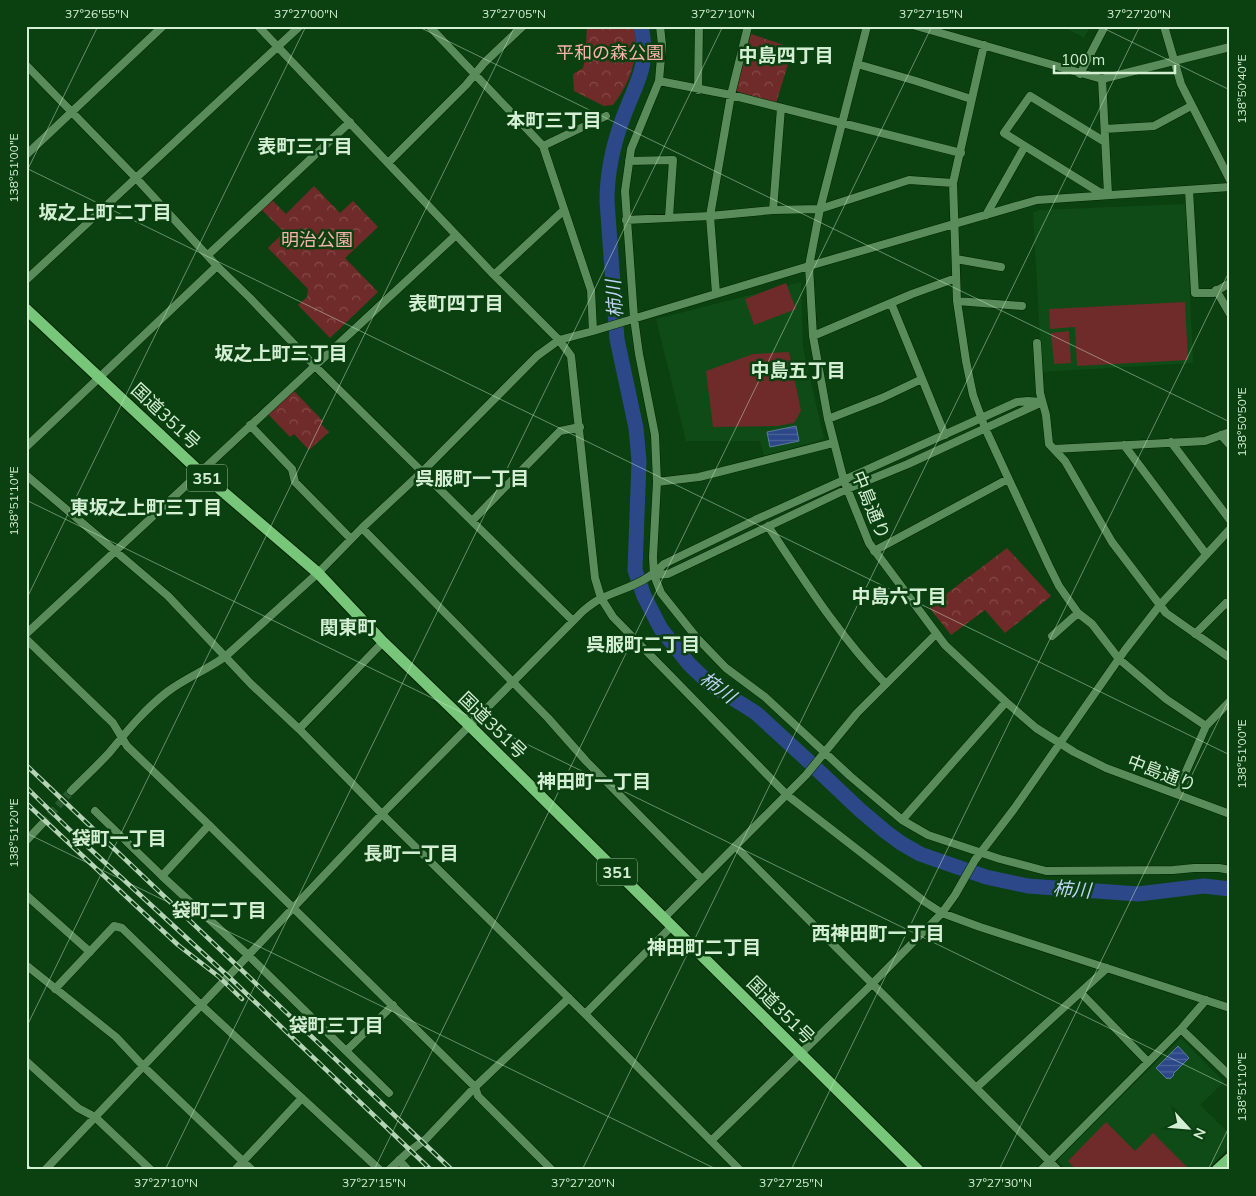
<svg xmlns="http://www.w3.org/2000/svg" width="1256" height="1196" font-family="Mulish,'Noto Sans JP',sans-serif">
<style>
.built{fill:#0f4b17}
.park{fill:url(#park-crowns)}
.pitch{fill:#6f2b29}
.water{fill:url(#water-rules);stroke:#5f7a9f}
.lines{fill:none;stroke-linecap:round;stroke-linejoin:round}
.river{stroke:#2d4888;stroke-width:15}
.minor-tunnel{stroke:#295a2e;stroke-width:8;stroke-dasharray:8 4;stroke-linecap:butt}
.minor-casing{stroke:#002402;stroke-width:9}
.highway-casing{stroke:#002402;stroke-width:13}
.minor{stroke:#598c5a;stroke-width:8}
.highway{stroke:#77c679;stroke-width:11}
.rail-casing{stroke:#b5d4b6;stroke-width:4.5}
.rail{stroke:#0b4011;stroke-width:2.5;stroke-dasharray:8;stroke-linecap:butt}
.ticks{fill:none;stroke:#d4efd4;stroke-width:1;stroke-opacity:0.45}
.labels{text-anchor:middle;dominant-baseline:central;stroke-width:5;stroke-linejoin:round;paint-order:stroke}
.shield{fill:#0b4011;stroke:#98ba9a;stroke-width:1}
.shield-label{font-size:16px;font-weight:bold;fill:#d4efd4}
.park-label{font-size:18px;fill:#fab3ac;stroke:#0b4011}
.street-label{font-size:18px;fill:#d4efd4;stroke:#0b4011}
.neighbourhood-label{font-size:19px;font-weight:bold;fill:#d4efd4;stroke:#0b4011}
.water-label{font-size:19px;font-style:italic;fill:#c1d3f9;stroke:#0b4011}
.neatline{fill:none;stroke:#d4efd4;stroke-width:2}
.ticks-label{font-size:12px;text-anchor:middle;fill:#d4efd4}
</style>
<defs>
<pattern id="park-crowns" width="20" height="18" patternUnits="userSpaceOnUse" patternTransform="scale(1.25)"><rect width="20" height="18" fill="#6f2b29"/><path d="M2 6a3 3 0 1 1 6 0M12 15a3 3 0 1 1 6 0" fill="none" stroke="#834a47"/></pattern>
<pattern id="water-rules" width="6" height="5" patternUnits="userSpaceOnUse" patternTransform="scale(1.25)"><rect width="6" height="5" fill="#2d4888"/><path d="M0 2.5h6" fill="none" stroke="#4b6398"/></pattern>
</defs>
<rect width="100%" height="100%" fill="#0b4011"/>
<path class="built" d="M1063,26h27l-6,12z
M1186,204l7,159 -151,9 -9,-159 6,-3z
M801,282l2,65 21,92 -60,17 -4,-15h-74l-30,-122z
M1181,1038l43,44 -24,23 30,29v12l-23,24h-141l-7,-8v-5z"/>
<path class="park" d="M587,26h46c8,28 -3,58 -20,79l-9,1 -30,-15 -1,-17 10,-6 2,-8z
M751,34l42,14 -17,55 -40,-12z
M314,186l26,27 13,-12 25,26 -33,31 33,34 -48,46 -32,-33 9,-8 1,-8 -40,-41 16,-16 -22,-22 10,-10 14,14z
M293,390l30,31 -2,3 8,8 -20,18 -15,-16 -4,3 -22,-23z
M1007,548l44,48 -46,37 -20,-23 -34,25 -22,-28z"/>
<path class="pitch" d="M786,283l10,26 -42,16 -9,-26z
M1185,302l3,58 -111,6 -2,-39 -25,2 -1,-20z
M1069,331l2,32 -17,1 -3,-31z
M789,352l12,59 -7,12 -17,3 -64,1 -7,-56 47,-17z
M1106,1122l29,29 18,-18 37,37h-114l-8,-9z"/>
<path class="water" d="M796,426l3,15 -29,6 -3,-15z
M1178,1046l11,12 -16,16 1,1 -4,4 -2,-1 -1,1 -11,-11z"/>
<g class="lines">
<path class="river" d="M641,26c9,42 -5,56 -18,92 -10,27 -16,54 -16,83l10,138 19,89 3,33 -4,109 9,26 17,33 28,35 21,20 46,29 48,44 56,53 26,22 15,11 19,11 66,23 42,9 110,8 66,-8 26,3"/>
<path class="minor-tunnel" d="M42,824l29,-33"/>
<defs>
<path id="minor" d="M258,26l236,249 65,65 12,16 24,222 6,20 12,19 174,178 138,107 17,11 38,14 250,81
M660,26l2,19 -3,36 -28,68 -6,42 9,127 5,36 16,81 2,47 -4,75 1,18 7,18 36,45 29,30 39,29 85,79 52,44 26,15 72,24 46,12 127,-1 21,-2h25l11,2
M867,26l-47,183 -11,57 4,70 15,83 16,62 25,62 76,102 61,57 30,26 38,24 32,16 124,46
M916,26l186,53 128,-32
M1164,26l17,58 49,96
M984,45l-31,138 4,118 9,60 7,34 12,33 64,138 10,20 19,27 14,11 27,35 47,40 40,27
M857,64l59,17 55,18
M26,65l110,113 81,88 33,32 65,68 258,255
M1080,74l25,-48
M1102,79l6,115
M659,81l72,14 230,58
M698,90l1,-64
M1105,129l49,-3 37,-20
M1105,142l-75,-46 -26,37 95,59 8,2
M543,146l63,-30
M26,155l137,-129
M629,161l44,-1 -4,57
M388,163l78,-78 18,-22 39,-37
M1189,190l6,103h18l17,-10
M773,210l8,-102
M986,215l39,-69
M626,220l84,-4 63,-6 47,-1 89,-29 44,3
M208,255l142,-133
M956,259l45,8
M494,275l70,-65
M26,280l274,-254
M1216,290l14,24
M716,293l-6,-77 21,-121 17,-69
M957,301l65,5
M891,303l54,132
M593,331l216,-65 228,-66 193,-13
M813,336l99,-42 44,-16
M1037,343l3,50 6,22 3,29 16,17 47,81 54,71 64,45
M828,419l54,-21 40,-19
M250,425l42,44 3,13 56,57
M1221,435l9,10
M1171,442l59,78
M1124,445l82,109
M26,447l191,-181
M1054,449l151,-8 25,-9
M26,475l142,121 83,88 48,45 83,85 203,200 155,156
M657,482l42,-5 134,-34
M472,521l88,-90 20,-4
M768,526c36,54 72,111 117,157
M362,528l186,190 38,43 116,118
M874,551l134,-72
M654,575l14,-1 179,-85 61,-25 132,-61
M26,634l430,-399
M1195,634l31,-31 4,3
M1052,636l26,-23
M26,639l87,84 14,23 82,79 266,262 3,9 74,74
M299,729l84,-87
M71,791c13,-13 26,-25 38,-38 18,-22 35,-43 58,-61 18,-14 40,-22 59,-36l92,-83 44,-45 60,-56 115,-116 22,-16 34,-9 -2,-41 -48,-144 -114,-120
M1176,794l30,-68 24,-25
M95,811l67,65 86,79 141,138
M902,820l104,-118
M26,841l16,-17
M735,846l323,324
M162,876l47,-51
M26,895l64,57
M664,918l142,-143 51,-62 79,-79
M26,965l90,72 28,30 108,103
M55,989l59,-63 8,2 79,77 179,165
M1081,993l67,69
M585,1014l86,-87
M1181,1029l49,47
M346,1051l47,-46
M26,1061l52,47 17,9 56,53
M977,1087l130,-119
M711,1141l160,-156 71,-72 13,-18 20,-35 39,-51 111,-159 35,-45 70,-76
M399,1160l9,10
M26,1168l2,2
M45,1170l337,-356 201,-203c6,-5 12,-10 19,-13 24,-11 44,-15 62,-34l91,-44 262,-118 11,-1 14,1
M235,1170l67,-72
M389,1170l18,-17 19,-14 49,-52 94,-89
M1041,1170l140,-141 25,-29"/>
<path id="highway" d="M26,309l174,163 118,101 65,69 87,84 448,444
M1217,1170l13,-12"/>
</defs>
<use href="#minor" class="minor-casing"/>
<use href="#highway" class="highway-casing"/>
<use href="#minor" class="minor"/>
<use href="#highway" class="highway"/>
<defs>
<path id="rail" d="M26,765l426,405
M26,787l47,46 156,144 202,193
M26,803l152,142 40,31 24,23"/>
</defs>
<use href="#rail" class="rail-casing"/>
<use href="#rail" class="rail"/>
</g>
<path class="ticks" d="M417,26l813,396M1099,26l131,64M26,168l1204,587M26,173l72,-147M26,500l1204,587M26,600l280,-574M26,833l692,337M26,1028l489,-1002M26,1165l10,5M165,1170l558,-1144M374,1170l558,-1144M582,1170l558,-1144M791,1170l439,-900M999,1170l231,-473M1208,1170l22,-45"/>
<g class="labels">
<g class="shield">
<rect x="187" y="464.5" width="40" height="27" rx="4"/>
<rect x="597" y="858.5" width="40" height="27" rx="4"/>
</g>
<g class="shield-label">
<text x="207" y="478">351</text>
<text x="617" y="872">351</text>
</g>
<g class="park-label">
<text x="610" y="52">平和の森公園</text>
<text x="317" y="239">明治公園</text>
</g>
<g class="street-label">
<text transform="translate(166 416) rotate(43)">国道351号</text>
<text transform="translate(871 505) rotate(68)">中島通り</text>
<text transform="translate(493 725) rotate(44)">国道351号</text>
<text transform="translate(1162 773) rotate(21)">中島通り</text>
<text transform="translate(781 1010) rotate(45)">国道351号</text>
</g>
<g class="neighbourhood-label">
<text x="786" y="55">中島四丁目</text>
<text x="554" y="120">本町三丁目</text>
<text x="305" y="146">表町三丁目</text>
<text x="105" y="212">坂之上町二丁目</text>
<text x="456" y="303">表町四丁目</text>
<text x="281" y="353">坂之上町三丁目</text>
<text x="798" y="370">中島五丁目</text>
<text x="472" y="478">呉服町一丁目</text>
<text x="146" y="507">東坂之上町三丁目</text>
<text x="899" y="596">中島六丁目</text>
<text x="348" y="627">関東町</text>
<text x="643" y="644">呉服町二丁目</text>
<text x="594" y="781">神田町一丁目</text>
<text x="119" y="838">袋町一丁目</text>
<text x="411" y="853">長町一丁目</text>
<text x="219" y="910">袋町二丁目</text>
<text x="878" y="933">西神田町一丁目</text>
<text x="704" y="947">神田町二丁目</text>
<text x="336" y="1025">袋町三丁目</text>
</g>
<g class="water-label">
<text transform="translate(614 299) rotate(-94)">柿川</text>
<text transform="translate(718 687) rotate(36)">柿川</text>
<text transform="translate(1072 889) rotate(4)">柿川</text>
</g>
</g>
<rect width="1256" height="1196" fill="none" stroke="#0b4011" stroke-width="55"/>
<g transform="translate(1188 1128) rotate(116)" stroke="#0b4011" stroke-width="4" paint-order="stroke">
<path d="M0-4L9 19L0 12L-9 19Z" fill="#d4efd4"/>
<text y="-8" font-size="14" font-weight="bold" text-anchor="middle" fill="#d4efd4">N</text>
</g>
<path d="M1054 65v8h121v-8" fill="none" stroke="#d4efd4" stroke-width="2.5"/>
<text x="1061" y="65" font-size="15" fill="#d4efd4" stroke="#0b4011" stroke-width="4" paint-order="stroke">100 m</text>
<rect x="28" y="28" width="1200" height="1140" class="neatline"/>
<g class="ticks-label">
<text x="97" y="18">37°26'55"N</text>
<text x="306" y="18">37°27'00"N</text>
<text x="514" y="18">37°27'05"N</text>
<text x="723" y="18">37°27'10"N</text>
<text x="931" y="18">37°27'15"N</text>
<text x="1139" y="18">37°27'20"N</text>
<text transform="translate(1242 89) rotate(-90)" y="4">138°50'40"E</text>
<text transform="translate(14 168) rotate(-90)" y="4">138°51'00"E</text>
<text transform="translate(1242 422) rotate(-90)" y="4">138°50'50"E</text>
<text transform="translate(14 501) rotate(-90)" y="4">138°51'10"E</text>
<text transform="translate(1242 754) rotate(-90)" y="4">138°51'00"E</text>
<text transform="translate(14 833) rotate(-90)" y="4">138°51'20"E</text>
<text transform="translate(1242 1087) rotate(-90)" y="4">138°51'10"E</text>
<text x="166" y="1187">37°27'10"N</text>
<text x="374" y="1187">37°27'15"N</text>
<text x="583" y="1187">37°27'20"N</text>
<text x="791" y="1187">37°27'25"N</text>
<text x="1000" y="1187">37°27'30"N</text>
</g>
</svg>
